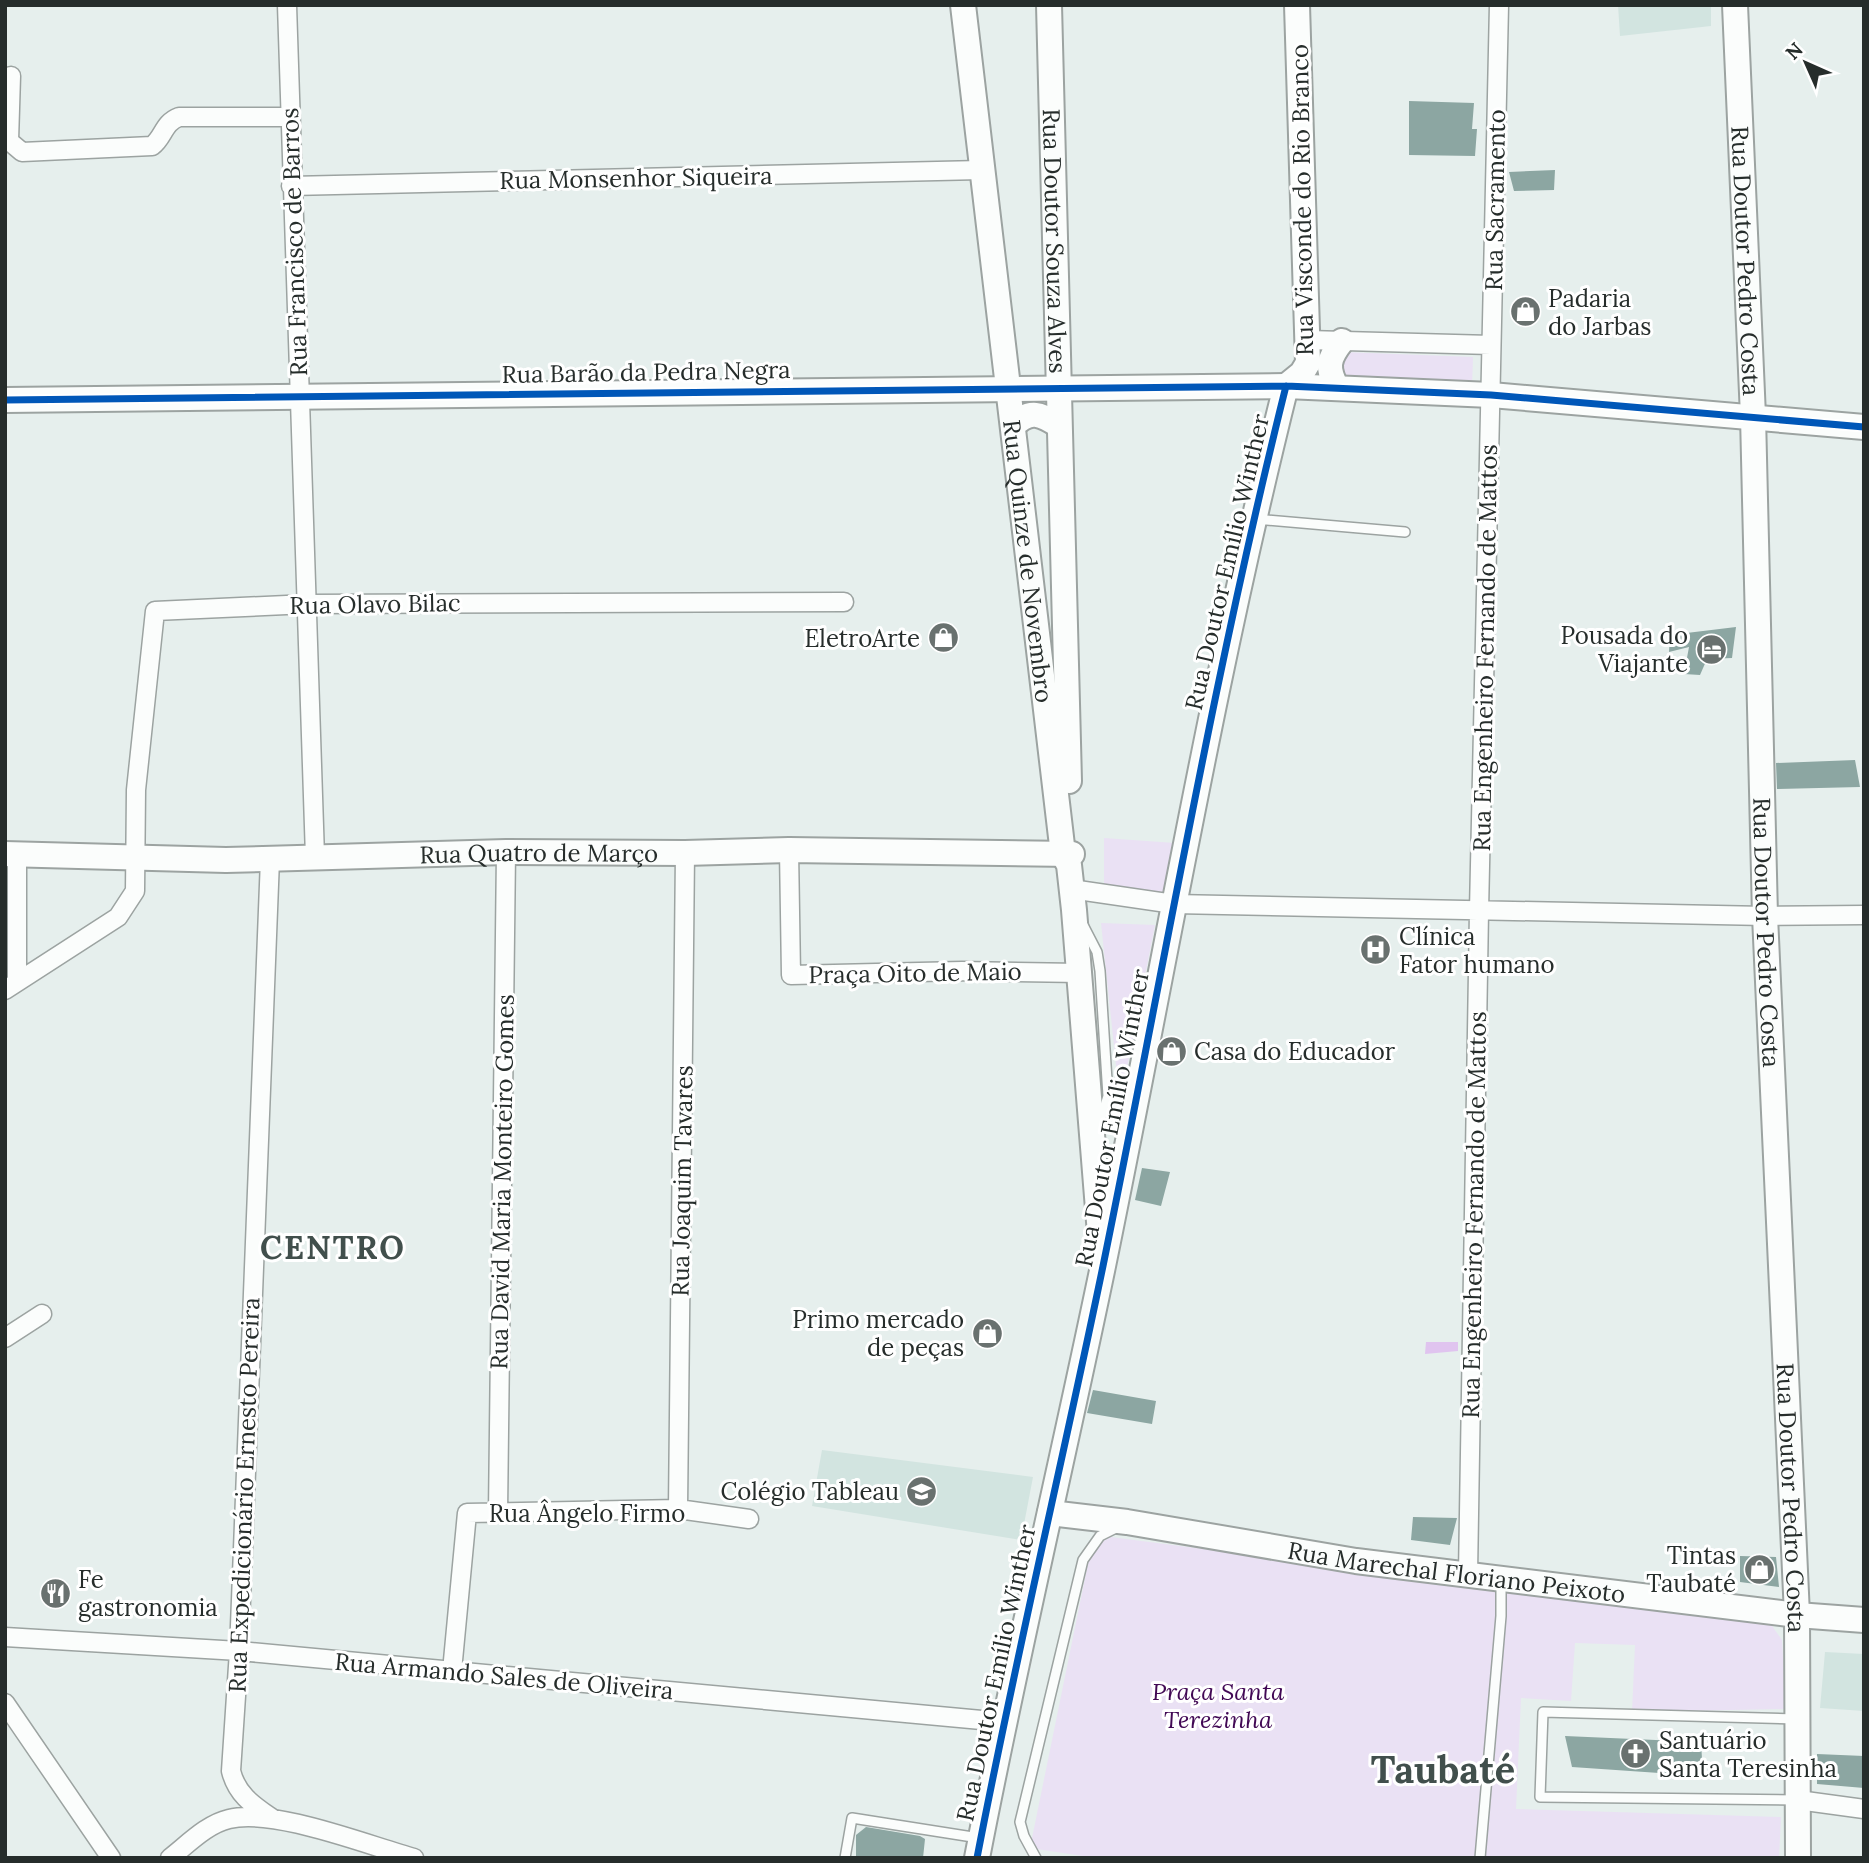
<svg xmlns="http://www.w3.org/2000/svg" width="1869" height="1863" font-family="Lora,serif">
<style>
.built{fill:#d2e4e0}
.green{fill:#eae1f4}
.water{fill:#e0c4ef}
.building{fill:#8ca6a2}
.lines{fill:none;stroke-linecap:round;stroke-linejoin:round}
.lane-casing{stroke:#9ca3a1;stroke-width:12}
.street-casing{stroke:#9ca3a1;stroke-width:21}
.secondary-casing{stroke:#9ca3a1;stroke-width:28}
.lane{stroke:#fbfdfc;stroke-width:9}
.street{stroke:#fbfdfc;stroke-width:18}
.secondary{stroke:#fbfdfc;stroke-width:24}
.cycleway-casing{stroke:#fff;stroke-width:11}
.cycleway{stroke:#0057b8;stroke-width:7}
.labels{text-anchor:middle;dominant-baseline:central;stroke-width:6;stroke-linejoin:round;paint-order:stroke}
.street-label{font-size:24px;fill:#262d2b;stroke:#fff}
.poi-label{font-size:24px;fill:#262d2b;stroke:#fff;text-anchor:start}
.park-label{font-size:24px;font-style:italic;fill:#410854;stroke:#fff}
.district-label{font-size:32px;font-weight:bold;letter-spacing:2px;fill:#414f4c;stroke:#fff}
.town-label{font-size:38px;font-weight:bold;fill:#414f4c;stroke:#fff}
</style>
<rect width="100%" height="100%" fill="#e6efed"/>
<path class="built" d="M1618,5h93v21l-91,10z
M822,1450l211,27 -12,63 -209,-34z
M1825,1652l39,2v57l-44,-3z"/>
<path class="green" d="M1343,352l130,5 -1,30 -130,-4z
M1104,838l71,5 -10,55 -61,-9z
M1101,923l54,2 -35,178z
M1111,1537l659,86 12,17 4,69 -154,3 3,-67 -60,-2 -4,58 -50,-3 -5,111 265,8 -2,41h-683l-66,-10 60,-294 6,-9z"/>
<path class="water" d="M1426,1342h32v9l-33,3z"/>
<path class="building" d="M1409,101l65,2 -2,26h5l-2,27 -66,-1z
M1555,170l-1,20 -40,1 -5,-19z
M1736,627l-4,31 -25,1 -7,16 -16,-1 5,-27 -20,5 1,-17z
M1855,760l5,27 -83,2 -1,-26z
M1142,1168l28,4 -9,34 -26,-6z
M1093,1390l63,11 -4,23 -65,-11z
M1413,1517l44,1 -7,27 -39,-5z
M1740,1556l36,1 3,30 -39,-5z
M1565,1736l136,6 2,34 -131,-9z
M1817,1754l47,2v32l-47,-4z
M866,1827l54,9 5,3 -2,19 -67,-1v-22z"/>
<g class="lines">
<defs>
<path id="lane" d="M1255,519l150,13
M1081,921l16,31 3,19 8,125 -10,32
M1797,1719l-254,-7 -3,85 257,3
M845,1858l7,-40 127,20
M1036,1858l-12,-22 -4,-14 63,-262 17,-24 18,-9
M1480,1858l21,-242v-36"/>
<path id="street" d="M287,5l28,852
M11,76l-2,65 13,11 130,-6c12,-9 11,-23 27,-29h110
M291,186l690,-16
M1308,340l183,5
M789,850l2,125 171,-4 118,2
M270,859l-31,792 -8,120c6,24 22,34 42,48
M1071,889l103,15 591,12 99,-1
M17,982v-128
M5,990l113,-73 17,-26 1,-101 19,-179 153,-7 536,-2
M5,1338l37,-24
M678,1509l7,-656
M498,1513l8,-661
M1468,1574l11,-663 20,-906
M5,1637l234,14 764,71
M452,1671l15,-158 211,-4 71,10
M5,1703l106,155
M1798,1800l66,9
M170,1858c18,-14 37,-34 59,-39 45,-11 138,26 185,39"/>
<g id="secondary">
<path id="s1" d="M963,5l100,849 6,11 5,45 26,324"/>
<path id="s2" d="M1049,5l20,776"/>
<path id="s3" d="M1735,5l18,411 12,500 32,699 1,243"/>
<path d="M1286,386l16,-13 6,-10 -11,-358"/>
<path d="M1337,388c-11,-21 -9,-29 5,-47"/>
<path d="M5,400l1281,-14 205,9 373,32"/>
<path d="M1014,425c16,-16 27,-11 44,0"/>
<path id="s4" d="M5,854l221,6 280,-8 179,1 104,-3 283,4"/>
<path id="s5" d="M1050,1513l77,9 229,39 441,54 67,5"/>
<path d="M977,1858c38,-198 85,-394 126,-592 60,-293 110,-589 183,-880"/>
</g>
</defs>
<use href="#lane" class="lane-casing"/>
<use href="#street" class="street-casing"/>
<use href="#secondary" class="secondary-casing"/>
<use href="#lane" class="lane"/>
<use href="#street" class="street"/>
<use href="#secondary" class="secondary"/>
<defs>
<path id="cycleway" d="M5,400l1281,-14 205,9 373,32
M977,1858c38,-198 85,-394 126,-592 60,-293 110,-589 183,-880"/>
</defs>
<use href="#cycleway" class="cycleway-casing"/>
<use href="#cycleway" class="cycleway"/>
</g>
<defs>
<symbol id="shop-disc" viewBox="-11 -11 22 22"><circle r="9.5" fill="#69716f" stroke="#fff"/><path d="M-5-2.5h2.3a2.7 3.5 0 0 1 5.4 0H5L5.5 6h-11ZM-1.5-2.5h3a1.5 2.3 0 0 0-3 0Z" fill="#fff"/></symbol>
<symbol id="hotel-disc" viewBox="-11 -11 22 22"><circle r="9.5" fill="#69716f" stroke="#fff"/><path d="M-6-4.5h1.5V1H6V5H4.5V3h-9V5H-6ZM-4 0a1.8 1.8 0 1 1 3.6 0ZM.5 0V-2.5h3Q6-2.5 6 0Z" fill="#fff"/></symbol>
<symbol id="hospital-disc" viewBox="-11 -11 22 22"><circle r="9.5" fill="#69716f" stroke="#fff"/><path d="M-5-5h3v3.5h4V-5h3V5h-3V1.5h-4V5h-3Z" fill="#fff"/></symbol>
<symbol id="university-disc" viewBox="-11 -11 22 22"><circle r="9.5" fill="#69716f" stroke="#fff"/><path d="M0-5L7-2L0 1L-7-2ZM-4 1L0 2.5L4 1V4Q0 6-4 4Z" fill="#fff"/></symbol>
<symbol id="restaurant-disc" viewBox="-11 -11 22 22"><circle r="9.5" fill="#69716f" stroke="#fff"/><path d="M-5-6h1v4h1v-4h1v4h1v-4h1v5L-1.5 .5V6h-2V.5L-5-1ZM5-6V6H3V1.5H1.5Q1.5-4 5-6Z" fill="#fff"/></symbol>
<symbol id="church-disc" viewBox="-11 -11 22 22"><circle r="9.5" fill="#69716f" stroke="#fff"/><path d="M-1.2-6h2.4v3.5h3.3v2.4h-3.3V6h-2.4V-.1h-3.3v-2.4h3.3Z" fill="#fff"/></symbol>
</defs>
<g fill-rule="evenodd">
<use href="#shop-disc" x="1508" y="294" width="35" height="35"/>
<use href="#shop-disc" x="926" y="620" width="35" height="35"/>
<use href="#hotel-disc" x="1694" y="632" width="35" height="35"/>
<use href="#hospital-disc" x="1358" y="932" width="35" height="35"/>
<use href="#shop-disc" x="1154" y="1034" width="35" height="35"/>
<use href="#shop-disc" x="970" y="1316" width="35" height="35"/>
<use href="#university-disc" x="904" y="1474" width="35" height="35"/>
<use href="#shop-disc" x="1742" y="1552" width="35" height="35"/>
<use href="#restaurant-disc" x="38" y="1576" width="35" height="35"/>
<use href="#church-disc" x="1618" y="1736" width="35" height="35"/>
</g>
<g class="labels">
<g class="street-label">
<text transform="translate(636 178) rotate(-1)">Rua Monsenhor Siqueira</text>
<text transform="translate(1302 200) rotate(-91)">Rua Visconde do Rio Branco</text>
<text transform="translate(1495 200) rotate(-89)">Rua Sacramento</text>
<text stroke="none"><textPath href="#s2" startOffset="236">Rua Doutor Souza Alves</textPath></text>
<text transform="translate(294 242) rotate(-92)">Rua Francisco de Barros</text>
<text stroke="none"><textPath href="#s3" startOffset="256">Rua Doutor Pedro Costa</textPath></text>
<text transform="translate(646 372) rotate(-1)">Rua Barão da Pedra Negra</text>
<text stroke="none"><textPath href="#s1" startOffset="560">Rua Quinze de Novembro</textPath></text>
<text transform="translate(1227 562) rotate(-77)">Rua Doutor Emílio Winther</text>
<text transform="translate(375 604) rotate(-1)">Rua Olavo Bilac</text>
<text transform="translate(1485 648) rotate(-89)">Rua Engenheiro Fernando de Mattos</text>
<text stroke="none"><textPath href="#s4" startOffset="534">Rua Quatro de Março</textPath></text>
<text stroke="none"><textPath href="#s3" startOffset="928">Rua Doutor Pedro Costa</textPath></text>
<text transform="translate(915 973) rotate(-1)">Praça Oito de Maio</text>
<text transform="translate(1112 1118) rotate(-79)">Rua Doutor Emílio Winther</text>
<text transform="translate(682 1181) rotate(-89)">Rua Joaquim Tavares</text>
<text transform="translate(502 1182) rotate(-89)">Rua David Maria Monteiro Gomes</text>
<text transform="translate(1474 1215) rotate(-89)">Rua Engenheiro Fernando de Mattos</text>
<text transform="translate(244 1495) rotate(-88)">Rua Expedicionário Ernesto Pereira</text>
<text stroke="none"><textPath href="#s3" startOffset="1494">Rua Doutor Pedro Costa</textPath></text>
<text x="587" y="1513">Rua Ângelo Firmo</text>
<text stroke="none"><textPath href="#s5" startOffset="411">Rua Marechal Floriano Peixoto</textPath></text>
<text transform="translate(996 1673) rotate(-78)">Rua Doutor Emílio Winther</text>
<text transform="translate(504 1676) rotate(5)">Rua Armando Sales de Oliveira</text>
</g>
<g class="poi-label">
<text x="1548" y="298">Padaria<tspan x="1548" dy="28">do Jarbas</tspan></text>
<text x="1688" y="635" text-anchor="end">Pousada do<tspan x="1688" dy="28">Viajante</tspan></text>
<text x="920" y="638" text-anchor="end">EletroArte</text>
<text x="1399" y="936">Clínica<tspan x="1399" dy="28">Fator humano</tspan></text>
<text x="1194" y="1051">Casa do Educador</text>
<text x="964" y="1319" text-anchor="end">Primo mercado<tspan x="964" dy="28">de peças</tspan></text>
<text x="899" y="1491" text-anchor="end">Colégio Tableau</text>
<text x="1736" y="1555" text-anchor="end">Tintas<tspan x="1736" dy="28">Taubaté</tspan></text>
<text x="78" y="1579">Fe<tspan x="78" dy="28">gastronomia</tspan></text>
<text x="1659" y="1740">Santuário<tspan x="1659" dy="28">Santa Teresinha</tspan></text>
</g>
<g class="park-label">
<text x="1218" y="1691">Praça Santa<tspan x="1218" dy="28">Terezinha</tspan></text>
</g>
<g class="district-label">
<text x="333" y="1247">CENTRO</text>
</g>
<g class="town-label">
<text x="1443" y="1769">Taubaté</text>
</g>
</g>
<rect width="1869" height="1863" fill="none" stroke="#262d2b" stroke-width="14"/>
<g transform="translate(1806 63) rotate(315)" stroke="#ffffff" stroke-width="5" paint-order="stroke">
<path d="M0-5L12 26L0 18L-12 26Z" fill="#262d2b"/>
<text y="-10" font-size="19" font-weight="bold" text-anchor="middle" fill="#262d2b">N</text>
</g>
</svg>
